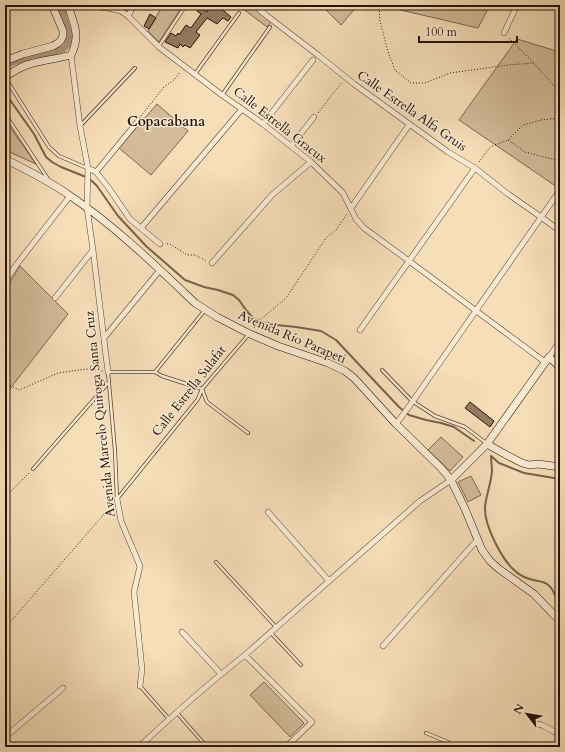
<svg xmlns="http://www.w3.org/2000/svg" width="565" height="752" font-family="Cardo,serif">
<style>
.green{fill:#d3bb9a;stroke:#7d6650}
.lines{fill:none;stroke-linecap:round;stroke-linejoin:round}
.stream{stroke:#79624c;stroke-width:2}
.canal{stroke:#b0987c;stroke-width:7}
.building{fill:#937c63;stroke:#271105}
.lane-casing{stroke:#5b4432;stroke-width:4}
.street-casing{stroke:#5b4432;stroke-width:6}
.secondary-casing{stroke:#271105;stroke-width:8}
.path{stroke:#271105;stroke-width:1;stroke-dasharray:1 2;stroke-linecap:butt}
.lane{stroke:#f9ead2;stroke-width:2.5}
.street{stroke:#f9ead2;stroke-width:5}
.secondary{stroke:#f9ead2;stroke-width:7}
.labels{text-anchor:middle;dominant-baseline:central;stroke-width:3;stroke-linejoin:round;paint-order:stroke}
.street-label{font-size:13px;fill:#271105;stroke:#f9ead2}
.neighbourhood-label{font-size:14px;font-weight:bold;fill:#271105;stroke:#f9ead2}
</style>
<rect width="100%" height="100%" fill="#f6deb9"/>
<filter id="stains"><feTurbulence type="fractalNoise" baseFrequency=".005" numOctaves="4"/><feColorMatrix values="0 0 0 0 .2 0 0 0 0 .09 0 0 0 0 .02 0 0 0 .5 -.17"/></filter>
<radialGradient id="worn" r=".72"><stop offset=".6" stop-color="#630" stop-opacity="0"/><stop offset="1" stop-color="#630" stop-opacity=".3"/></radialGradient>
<path class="green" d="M163,5h20l-24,37 -11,-11z
M238,5h13l21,16 -5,6z
M321,5h37l-17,20z
M379,5h111l-12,23z
M517,39l43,13v137l-101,-69z
M157,104l31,27 -37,44 -32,-27z
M5,120l31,44 -31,-14v-2h2c3,-7 0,-7 -2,-13 -1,-5 0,-11 0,-15z
M20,266l48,48 -59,76 -4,-2v-98z
M441,437l22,20 -13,14 -22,-21z
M471,476l10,19 -13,7 -10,-20z
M264,682l40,41 -14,14 -40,-42z"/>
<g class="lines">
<path class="stream" d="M5,94l5,6 24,34 12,23 6,5 9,5 25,10 6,4 5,5 21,30 15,16 13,14 39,34 19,7 14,3 15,5 6,5 7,10 7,8 14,6 29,3 25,4 15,9 63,67 10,8 17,5 15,3 13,4 20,14
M491,456c0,5 1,10 1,15 -1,13 -6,24 -7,36 -1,18 16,51 29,63 5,5 11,8 19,10 4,1 10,1 14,4 7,4 8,14 13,20
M491,456l8,7 25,10 36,6"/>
<path class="canal" d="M5,65l19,-7 29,-6 10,-3 4,-4 2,-10 -7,-24"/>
</g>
<path class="building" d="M211,5h6l14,12 -3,4 -5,-3 -6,6 -10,-6 -11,14 4,3 -10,13 -5,-3 -2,2 -3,-3 -2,4 -13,-6 6,-9 5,3 2,-3 1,2 7,-10 5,3 10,-14 -4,-3 3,-4 7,5z
M150,14l6,4 -7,11 -5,-3z
M470,402l24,19 -4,6 -25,-19z"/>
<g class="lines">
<defs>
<path id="lane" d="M159,46l27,-41
M195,74l44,-61
M6,79l43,68 10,9 28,12
M222,95l48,-68
M5,114l43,65
M80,126l55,-58
M382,370l30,31 23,15 30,11 21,16
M155,372l50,-62
M202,389l5,13 41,31
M33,469l76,-87
M117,499l-2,-48 -7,-79h47l7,4 40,13
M117,499l81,-100 4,-10 47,-55
M216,562l60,65
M271,633l30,32
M140,686l29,33
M177,713l30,34
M426,733l22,9 4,5"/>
<path id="street" d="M80,5l28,3 13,3 7,5 31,31 63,48 41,29 48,38 32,31 13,26 8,9 45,33 136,101
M254,5l13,11 51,39 36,29 94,68 27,16 33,26 33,23 19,14
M55,9l9,-4
M128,16l6,-11
M504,33l13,-28
M71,55l9,71 8,42 -1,40 6,42 15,122
M263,124l50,-64
M291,146l23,-29
M88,168l8,4 12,15 22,32 30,25
M96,172l43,-52
M351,208l58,-83
M141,228l101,-119
M212,263l60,-68 39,-33
M5,282l12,-18 53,-68
M55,298l38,-48
M360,330l115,-162
M104,338l56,-68
M549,357l11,-16
M396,424l12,-16 150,-215
M117,499l4,22 19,45 -6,26 8,77 -2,17
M268,512l61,69
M182,632l39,42
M383,646l95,-107
M245,655l67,67 -26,25
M537,724l5,1 18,10
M5,737l58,-49
M139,747c34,-32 69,-63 106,-92l175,-154 31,-21"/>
<path id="secondary" d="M5,61l18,-7 30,-8 5,-3 3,-3 2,-4v-5l-11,-26
M5,77c8,-5 16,-11 25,-13 13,-4 27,-5 41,-9 10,-20 3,-30 -3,-50
M5,159c22,11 44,22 64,36 46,31 86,70 126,108l22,14 33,17 28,12 50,17 17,8 9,7 42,46 45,44 10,12 14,29 17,41 8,11 9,8 35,25 20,21 6,5
M487,444l14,8 21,11 7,2 9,-1 22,3
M451,480l36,-36 62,-87 11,10"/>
</defs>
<use href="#lane" class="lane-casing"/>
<use href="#street" class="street-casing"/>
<use href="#secondary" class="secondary-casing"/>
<path class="path" d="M379,5l1,16 8,31 7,18 16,13h14l25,-10 58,-8 26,-2
M240,8h3v-3
M509,38l22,22 23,26 6,4
M560,103h-3l3,7
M318,113l24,-31
M141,116l23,-29 11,-8 5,-7
M508,140l17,12 35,9
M479,162l11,-15 18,-7 15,-15 18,-5 19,-2
M167,244h3l17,11h8l12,6
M254,328l5,-7 27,-23 40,-60 10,-8 11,-16
M5,383l14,7 39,-17 28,-4 17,2
M5,497l25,-25
M5,628l107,-123"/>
<use href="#lane" class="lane"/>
<use href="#street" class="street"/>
<use href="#secondary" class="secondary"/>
</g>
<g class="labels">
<g class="street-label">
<text transform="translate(412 111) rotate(35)">Calle Estrella Alfa Gruis</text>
<text transform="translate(280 125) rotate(38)">Calle Estrella Gracux</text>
<text transform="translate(292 337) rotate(23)">Avenida Río Parapeti</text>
<text transform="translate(189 391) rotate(-52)">Calle Estrella Sulafat</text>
<text transform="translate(100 414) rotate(-96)">Avenida Marcelo Quiroga Santa Cruz</text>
</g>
<g class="neighbourhood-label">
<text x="166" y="121">Copacabana</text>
</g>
</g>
<rect width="565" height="752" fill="none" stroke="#f6deb9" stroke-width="20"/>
<rect x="6" y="6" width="553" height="740" fill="none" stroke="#271105" stroke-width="2"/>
<rect x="10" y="10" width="545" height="732" fill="none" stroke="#271105"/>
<g transform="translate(527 714) rotate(301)" stroke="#f9ead2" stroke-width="3" paint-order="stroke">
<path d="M0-3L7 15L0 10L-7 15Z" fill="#271105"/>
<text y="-6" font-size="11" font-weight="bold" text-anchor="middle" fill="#271105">N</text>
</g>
<path d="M419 36v6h98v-6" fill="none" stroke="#271105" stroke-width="2"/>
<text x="425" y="36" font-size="12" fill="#271105" stroke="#f9ead2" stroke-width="3" paint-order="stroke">100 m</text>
<rect width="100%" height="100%" filter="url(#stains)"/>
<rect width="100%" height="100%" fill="url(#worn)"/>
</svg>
